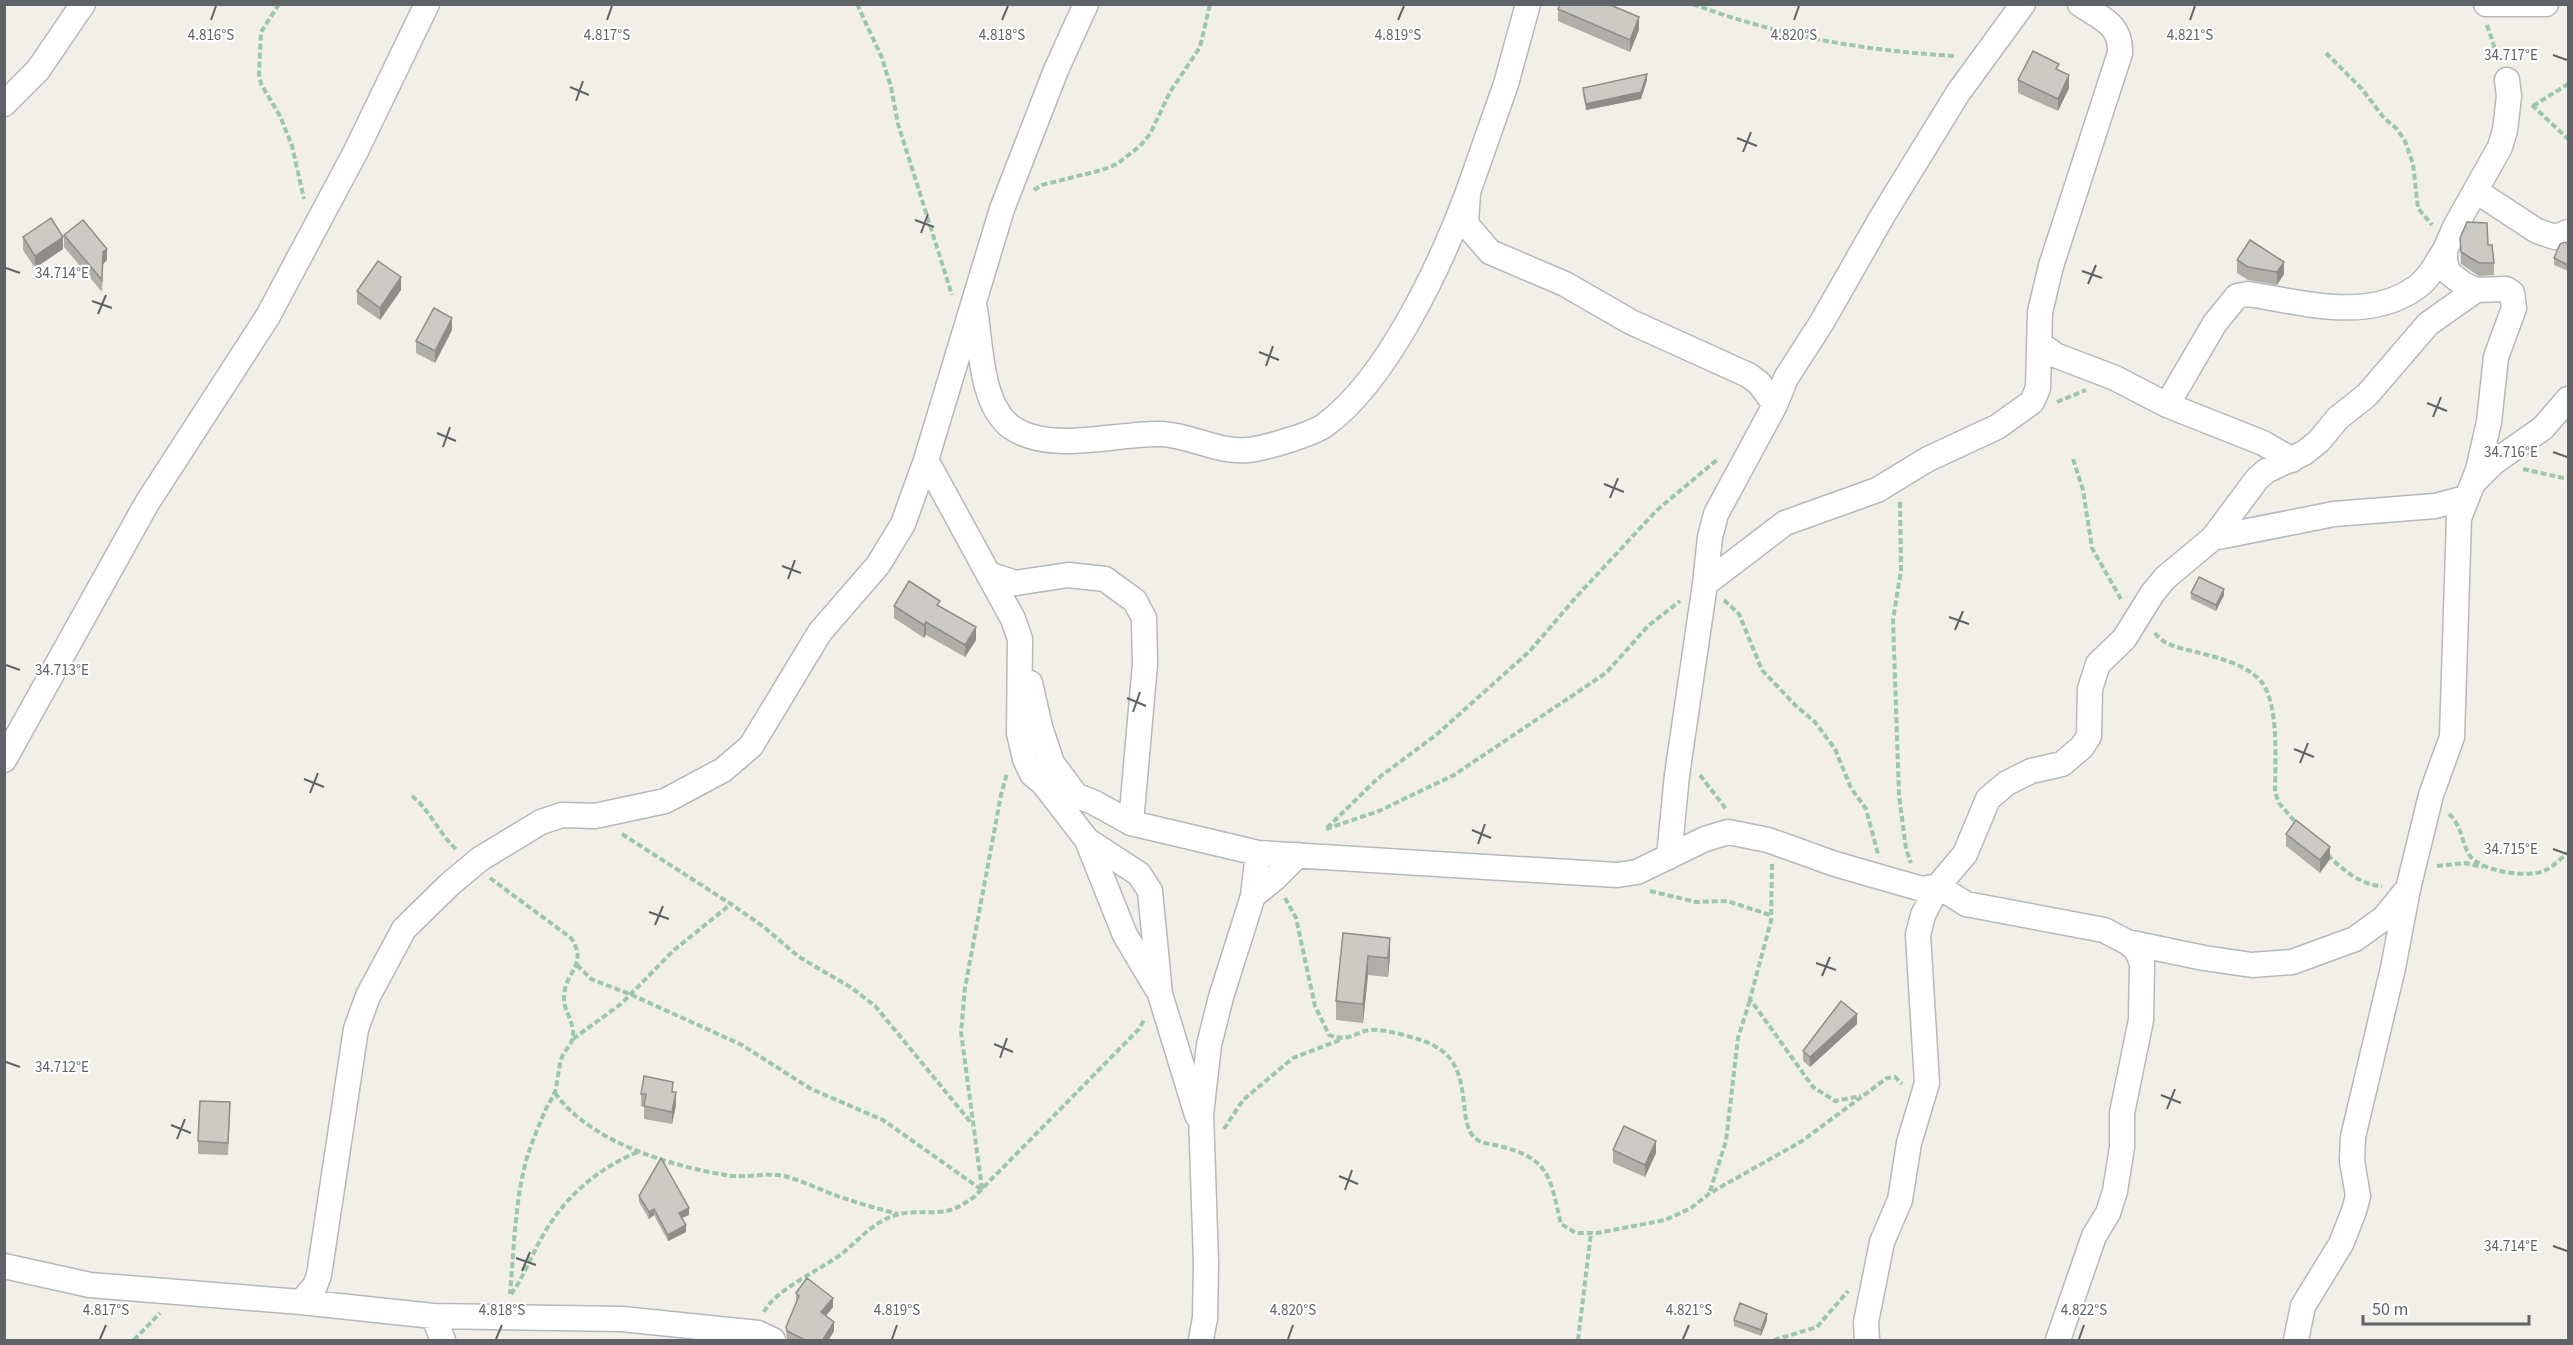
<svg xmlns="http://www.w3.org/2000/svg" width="2573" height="1345" font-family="'Source Sans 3',sans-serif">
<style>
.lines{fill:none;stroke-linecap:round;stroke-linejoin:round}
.minor-casing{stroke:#b5b8bc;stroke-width:27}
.path{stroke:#9cc7a9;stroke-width:4;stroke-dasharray:6 3;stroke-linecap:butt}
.minor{stroke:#fff;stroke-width:24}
.wall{fill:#afaea9}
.shaded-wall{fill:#8f8d8a}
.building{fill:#cccac5;stroke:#8f8d8a;stroke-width:1.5}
.ticks{fill:none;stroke:#5f6368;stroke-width:2}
.ticks-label{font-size:15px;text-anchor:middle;fill:#5f6368;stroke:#fff;stroke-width:4.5;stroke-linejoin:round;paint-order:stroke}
</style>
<rect width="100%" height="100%" fill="#f1efe8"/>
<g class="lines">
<defs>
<path id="minor" d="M1528,4l-22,80 -38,108 -2,32 24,28 75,32 66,38 117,53 11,8 16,22
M2486,4h60
M4,104l34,-34 45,-66
M2476,191l61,40 18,6 13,-5
M975,309c6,35 5,95 36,118 40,28 107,5 152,7 28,2 57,19 85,16 15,-1 65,-16 77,-25 63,-46 116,-161 143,-233
M2040,344l15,11 60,23 52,27 96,38 29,17
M2167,405l48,-82 22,-27 11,-2c52,8 118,28 166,-5 15,-9 22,-26 31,-39
M926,460l87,159 7,20 -1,94 6,26 7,15 11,9 50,19 38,21 127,30 359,22 20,-3 68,-33 23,-7 40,8 67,24 87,25 16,-3 28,18 138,26 23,12 9,7 6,14 -1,57 -19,93v34l-7,44 -7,22 -14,23 -36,104
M2474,482l19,-19 50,-35 25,-29
M2213,538l121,-24 101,-8 30,-8
M988,574l28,9 52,-8 37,4 30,22 9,17 1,46 -14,159
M1705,584l80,-61 92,-33 51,-31 69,-32 35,-25 6,-14 2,-76 11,-46 69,-213c1,-29 -18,-34 -40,-49
M1030,683l10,44 12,36 23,31
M4,760l143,-257 121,-187 88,-165 71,-147
M1043,783l44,57 52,34 11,17 10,103 37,121
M1087,840l38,95 31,52
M1669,857l8,-82 28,-191 5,-47 6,-23 59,-109 11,-27 36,-56 61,-107 75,-122 65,-89
M1253,896l22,-18 23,-23
M2127,942l77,16 48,7 40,-3 63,-23 29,-21 21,-26
M4,1266l86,19 211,17 132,14 189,3 136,14 15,7
M301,1302l14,-16 4,-11 37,-246 12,-33 36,-67 46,-45 30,-25 61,-37 21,-7 33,1 70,-15 58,-31 28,-24 69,-114 58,-67 25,-41 23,-64 76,-251 54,-139 30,-66
M433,1316l10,24
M1201,1340l4,-22 1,-56 -5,-148 8,-69 12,-48 32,-101 5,-43
M1867,1340l-1,-18 16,-80 18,-42 9,-57 18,-60 -9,-148 5,-20 15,-29 27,-32 23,-55 19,-16 24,-12 31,-7 20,-17 7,-11 1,-47 8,-25 26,-25 28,-45 13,-16 48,-40 44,-59 9,-8 38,-18 15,-12 19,-23 29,-23 61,-71 48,-34
M2296,1340l7,-34 38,-62 13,-33 4,-15 -6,-35 1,-24 40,-169 15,-79 23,-94 21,-58 7,-219 19,-48 11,-48 7,-65 18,-49 -2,-15 -6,-4 -30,1 -13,-6 -15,-12 -3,-11v-11l10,-23 45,-80 5,-17 4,-34 -2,-16"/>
</defs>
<use href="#minor" class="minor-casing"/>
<path class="path" d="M279,4l-18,28 -2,42 2,10 19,32 12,30 12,53
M857,4l25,54 9,29 7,37 54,171
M1693,4c85,32 172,47 263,52
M2487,25l12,36
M2326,53l36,36 22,29 13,11 8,12 8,23 5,44 14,17
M2532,105l36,34
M2533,106l35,-22
M1034,190l8,-5 60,-15 15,-6 23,-18 10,-12 20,-42 30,-45 10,-43
M2057,402l29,-12
M2073,459l10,31 9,58 30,53
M2523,469l45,10
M1900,502l1,68 -8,50 6,175 7,54 5,14
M1724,600l15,14 23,56 33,35 20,17 20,27 16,39 15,21 12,45
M2155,633c9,13 26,15 41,19 20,5 48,12 63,27 21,21 16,84 16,113l4,11 18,21
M1700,775l26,34
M412,796c18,14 27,38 45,54
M2449,814c14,13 12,29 21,42 11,15 59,23 76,14 8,-4 15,-12 22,-17
M1327,828l50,-49 59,-44 93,-83 49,-57 79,-85 61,-51
M1326,829l53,-18 75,-36 152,-102 42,-47 32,-25
M622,834l109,70 33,23 35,30 53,31 24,19 97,118
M2328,855c13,14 35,31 54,31
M1772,864l-1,57 -21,78 63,88 22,14 26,-5
M2437,866l28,-3 18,4
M490,878l81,60c18,27 -6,32 -7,59 -1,13 11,26 9,39 0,8 -10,15 -12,24 -3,10 -3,21 -6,31 -2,7 -7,13 -10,20 -6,14 -12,29 -17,43 -13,43 -14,95 -18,140
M1650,891l46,11 31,-1 43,14
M1285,898l11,20 19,88 14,29c23,9 28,-7 48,-5 14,1 31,6 44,10 38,13 40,37 44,72 1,8 3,19 9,25 6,7 17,7 25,9 52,12 51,33 62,78l15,9h21l68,-13 26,-12 19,-15 92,-52 85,-63 8,-1 7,7
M577,965l14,14 41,16 110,50 69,44 72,31 99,70
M573,1039l48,-35 53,-54 57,-46
M555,1093c35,49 113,72 170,82 19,4 39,-3 59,1 17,4 32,12 48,18 21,8 44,14 66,20
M1224,1129l19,-29 50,-42 47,-18
M982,1189l-21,-157 4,-44 36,-193 6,-22
M1710,1191l16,-50 12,-103 12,-38
M511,1294c13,-17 20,-38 31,-57 22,-40 56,-69 98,-86
M764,1312c11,-23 59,-43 80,-60 17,-14 29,-30 52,-37 15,-5 34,-1 50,-4 11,-2 19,-8 28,-14l165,-168 5,-9
M134,1340l26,-27
M1578,1340l13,-107
M1774,1340l43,-13 31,-36"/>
<use href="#minor" class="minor"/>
</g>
<path class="wall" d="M1558,9l81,21 -9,22 -72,-31z
M2059,70l10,18 -11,23 -40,-18v-13z
M1647,80l-6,19 -55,11 -3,-16v-6z
M64,235l43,25 -4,4 -1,28 -38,-45z
M23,237l40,12 -28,19 -12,-18z
M2460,238l28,7 6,18v12l-15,1 -18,-12z
M2568,244v27l-14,-6v-7z
M2237,260l47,14 -7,11 -29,-5 -11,-7z
M401,290l-21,30 -23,-16v-13z
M452,330l-17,33 -19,-10v-12z
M2191,593l33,2 -8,16 -25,-12z
M894,606h46l36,34 -11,17 -39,-22 -2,3 -30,-20z
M2286,834l44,25 -10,14 -34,-27z
M1343,933l47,23 -2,21 -20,-2 -5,48 -27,-3v-19z
M1857,1024l-47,43 -7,-6v-10z
M673,1092l3,13 -4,19 -28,-5v-12l-3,-1v-12z
M230,1115l-2,40 -30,-1v-13z
M1613,1150l43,3 -11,24 -32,-14z
M639,1196l50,19 -7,3 4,14 -18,9 -14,-26 -5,4 -10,-17z
M796,1293l37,14 -7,9 8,15 -6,10h-41l-1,-14 10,-23z
M1734,1320h33l-6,16 -27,-10z"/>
<path class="shaded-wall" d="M1639,17v13l-9,22v-12z
M1647,74v6l-6,19 -55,11v-6z
M2069,75v13l-11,23v-12z
M63,237v12l-28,19v-12z
M107,249v11l-4,4 -1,28 1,-40z
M2284,262v12l-7,11v-13z
M401,277v13l-21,30v-12z
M452,318v12l-17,33v-12z
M2224,589v6l-8,16v-6z
M926,622v13l-2,3v-13z
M976,627v13l-11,17v-12z
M2330,847v12l-10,14v-13z
M1390,938v18l-2,21v-19z
M1368,956v19l-5,48v-19z
M1857,1014v10l-47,43v-10z
M676,1092v13l-4,19v-12z
M1656,1141v12l-11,24v-12z
M689,1208v7l-10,4v-6z
M654,1209v6l-5,4v-7z
M686,1225v7l-18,9v-6z
M833,1298v9l-12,15v-10z
M1767,1314v6l-6,16v-6z
M834,1322v9l-6,10h-6z"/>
<path class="building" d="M1560,4h48l31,13 -9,23 -72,-31z
M2033,51l26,13 -3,5 13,6 -11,24 -40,-19z
M1647,74l-6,18 -55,12 -3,-16z
M51,218l12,19 -28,19 -12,-19z
M83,220l24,29 -4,3 -1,28 -38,-45z
M2467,222l20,1 1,22h4l2,18h-15l-18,-11 -1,-14z
M2250,240l34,22 -7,10 -29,-5 -11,-7z
M2565,242l3,2v21l-14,-7 6,-14z
M378,261l23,16 -21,31 -23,-17z
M434,308l18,10 -17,33 -19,-10z
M2199,577l25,12 -8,16 -25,-12z
M909,581l31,20 -3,4 39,22 -11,18 -39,-23 -2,3 -30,-19z
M2296,820l34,27 -10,13 -34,-26z
M1343,933l47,5 -2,20 -20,-2 -5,48 -27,-3z
M1841,1001l16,13 -47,43 -7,-6z
M644,1076l29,6 -1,10h4l-4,20 -28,-6 2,-12h-5z
M200,1101l30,1 -2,41 -30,-2z
M1624,1126l32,15 -11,24 -32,-15z
M661,1158l28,50 -10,5 7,12 -18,10 -14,-26 -5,3 -10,-16z
M807,1278l26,20 -12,14 13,10 -12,19h-15l-20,-10 -1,-4 13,-31 -3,-3z
M1740,1303l27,11 -6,16 -27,-10z"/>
<path class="ticks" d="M211,20l5,-14M607,20l5,-14M1002,20l6,-14M1398,20l6,-14M1794,20l5,-14M2190,20l5,-14M2553,55l14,5M570,87l19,8M576,101l7,-20M1737,138l20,8M1743,152l8,-20M915,220l19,7M921,233l7,-19M6,268l14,5M2082,271l20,7M2088,284l8,-19M92,301l20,7M98,314l8,-19M1259,352l20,8M1266,366l7,-20M2427,403l20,8M2433,417l8,-20M437,433l19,8M443,447l7,-20M2553,452l14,5M1604,484l20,8M1610,498l8,-20M782,566l19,7M788,579l7,-19M1949,617l20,7M1955,630l8,-19M6,665l14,5M1127,698l19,8M1133,712l7,-20M2294,749l20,8M2300,763l8,-20M304,779l20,8M310,793l8,-20M1472,830l19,8M1478,844l7,-20M2553,849l14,5M649,912l20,7M655,925l8,-19M1816,963l20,7M1822,976l8,-19M994,1044l19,8M1000,1058l7,-20M6,1062l14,5M2161,1095l20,8M2167,1109l8,-20M171,1125l20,8M177,1139l8,-20M1339,1176l19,8M1345,1190l7,-20M2553,1246l14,5M516,1258l20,7M522,1271l8,-19M100,1339l6,-14M496,1339l6,-14M892,1339l5,-14M1288,1339l5,-14M1683,1339l6,-14M2079,1339l5,-14"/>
<g class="ticks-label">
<text x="607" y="40">4.817°S</text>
<text x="1398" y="40">4.819°S</text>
<text x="2190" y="40">4.821°S</text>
<text x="211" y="40">4.816°S</text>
<text x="1002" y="40">4.818°S</text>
<text x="1794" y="40">4.820°S</text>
<text x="2511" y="60">34.717°E</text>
<text x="62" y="278">34.714°E</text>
<text x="2511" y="457">34.716°E</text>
<text x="62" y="675">34.713°E</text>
<text x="2511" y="854">34.715°E</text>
<text x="62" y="1072">34.712°E</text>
<text x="2511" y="1251">34.714°E</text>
<text x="106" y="1315">4.817°S</text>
<text x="502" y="1315">4.818°S</text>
<text x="897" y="1315">4.819°S</text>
<text x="1293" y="1315">4.820°S</text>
<text x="1689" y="1315">4.821°S</text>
<text x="2084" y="1315">4.822°S</text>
</g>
<rect width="2573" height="1345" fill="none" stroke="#5f6368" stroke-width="12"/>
<path d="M2363 1315v9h166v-9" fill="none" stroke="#5f6368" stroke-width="3"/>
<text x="2372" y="1315" font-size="18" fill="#5f6368" stroke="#ffffff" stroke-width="4.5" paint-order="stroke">50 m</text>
</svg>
